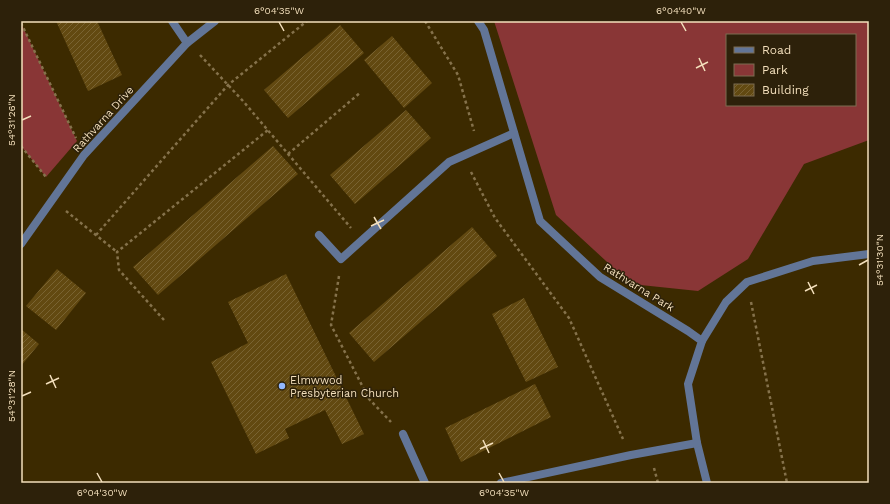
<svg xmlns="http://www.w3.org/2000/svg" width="890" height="504" font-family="'Work Sans',sans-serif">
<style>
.green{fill:#893636;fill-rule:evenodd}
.building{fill:url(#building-hatch)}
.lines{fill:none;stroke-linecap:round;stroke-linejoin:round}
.path{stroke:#85724b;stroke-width:2.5;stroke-dasharray:3 3;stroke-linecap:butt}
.street{stroke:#627597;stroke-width:8}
.ticks{fill:none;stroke:#f3dfbc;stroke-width:1.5}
.poi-dot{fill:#92b7fd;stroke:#2d210a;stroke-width:1.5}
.labels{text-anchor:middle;stroke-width:3;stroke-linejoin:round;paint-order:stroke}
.street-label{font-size:11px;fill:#f3dfbc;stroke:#2d210a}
.poi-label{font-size:11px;fill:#f3dfbc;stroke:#2d210a;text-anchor:start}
.neatline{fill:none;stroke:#f3dfbc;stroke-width:1.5}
.ticks-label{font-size:10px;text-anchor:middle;fill:#f3dfbc}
</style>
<defs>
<pattern id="building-hatch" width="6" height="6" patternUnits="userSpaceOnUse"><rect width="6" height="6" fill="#624911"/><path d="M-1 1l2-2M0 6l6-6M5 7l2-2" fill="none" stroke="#796332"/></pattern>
</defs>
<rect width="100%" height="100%" fill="#3c2a00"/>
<!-- green -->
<g class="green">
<path d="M494 21H869V140L804 164 748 259 698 291 631 284 556 215ZM727 35H855V105H727Z"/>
<path d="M21 23 77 141 46 177 21 146Z"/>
</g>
<!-- building -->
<g class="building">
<path d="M56 21H97L122 75 88 91Z"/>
<path d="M340 25 364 53 288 118 264 90Z"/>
<path d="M392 36 432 83 404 108 364 60Z"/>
<path d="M406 110 431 138 355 204 330 175Z"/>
<path d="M273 146 298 174 158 295 133 267Z"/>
<path d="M472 227 497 256 374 362 349 333Z"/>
<path d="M57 269 86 293 56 330 26 306Z"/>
<path d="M286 274 364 434 342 444 325 410 285 429 289 438 256 454 211 362 248 343 228 302Z"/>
<path d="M524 298 558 367 526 382 492 314Z"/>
<path d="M21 329 39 344 21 366Z"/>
<path d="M535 384 551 417 461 462 445 428Z"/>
</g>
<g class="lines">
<!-- path -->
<g class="path">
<path d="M425 21 458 75 474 131"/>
<path d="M21 23 76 138"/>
<path d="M200 55 243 101 351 228"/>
<path d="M21 146 46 177"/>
<path d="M288 154 361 92"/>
<path d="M471 172 495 218 569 318 623 439"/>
<path d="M66 211 117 252"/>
<path d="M96 235 228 85 307 21"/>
<path d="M339 276 331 325 369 399 391 422"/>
<path d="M751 302 787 483"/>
<path d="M164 320 119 270 117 252 268 130"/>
<path d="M654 468 658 483"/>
</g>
<!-- street -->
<g class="street">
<path d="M172 21 187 43"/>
<path d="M478 21 484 30 540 221 600 277 688 331 702 341 688 384 697 443 707 483"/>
<path d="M319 235 341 259 449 162 514 133"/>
<path d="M21 244 84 155 187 43 215 21"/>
<path d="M702 341 726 302 747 282 813 261 869 254"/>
<path d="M403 434 425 483"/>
<path d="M501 483 631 455 697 443"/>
</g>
</g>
<!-- ticks -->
<path class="ticks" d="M279 22 284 31M681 22 686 31M699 58 705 71M696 68 708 62M22 120 31 116M374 217 381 229M371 226 384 220M859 265 868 260M808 282 814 294M805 291 817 285M50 375 56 388M46 384 59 378M22 396 31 392M483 440 489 453M480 449 493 443M97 473 102 482M499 473 504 482"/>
<!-- markers -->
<circle class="poi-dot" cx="282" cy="386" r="4"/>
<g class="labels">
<!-- street labels -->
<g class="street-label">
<text transform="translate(103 119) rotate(-48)" y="4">Rathvarna Drive</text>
<text transform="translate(639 287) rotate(32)" y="4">Rathvarna Park</text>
</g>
<!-- poi labels -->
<g class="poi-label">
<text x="290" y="384">Elmwwod<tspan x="290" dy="13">Presbyterian Church</tspan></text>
</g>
</g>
<!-- border -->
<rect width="890" height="504" fill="none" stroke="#2d210a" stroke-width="44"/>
<!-- legend -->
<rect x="726" y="34" width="130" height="72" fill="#2d210a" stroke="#7c6d51"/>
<rect x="734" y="47" width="20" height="6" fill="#627597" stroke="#7c6d51"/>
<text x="762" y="54" font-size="12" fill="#f3dfbc">Road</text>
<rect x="734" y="64" width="20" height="12" fill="#893636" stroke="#7c6d51"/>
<text x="762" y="74" font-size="12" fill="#f3dfbc">Park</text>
<rect x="734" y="84" width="20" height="12" fill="url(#building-hatch)" stroke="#7c6d51"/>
<text x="762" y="94" font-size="12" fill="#f3dfbc">Building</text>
<rect x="22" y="22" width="846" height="460" class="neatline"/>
<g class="ticks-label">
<text x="279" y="14">6°04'35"W</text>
<text x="681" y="14">6°04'40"W</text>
<text transform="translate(11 120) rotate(-90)" y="4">54°31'26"N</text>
<text transform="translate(879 260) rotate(-90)" y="4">54°31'30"N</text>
<text transform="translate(11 396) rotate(-90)" y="4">54°31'28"N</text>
<text x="102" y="496">6°04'30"W</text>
<text x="504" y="496">6°04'35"W</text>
</g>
</svg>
